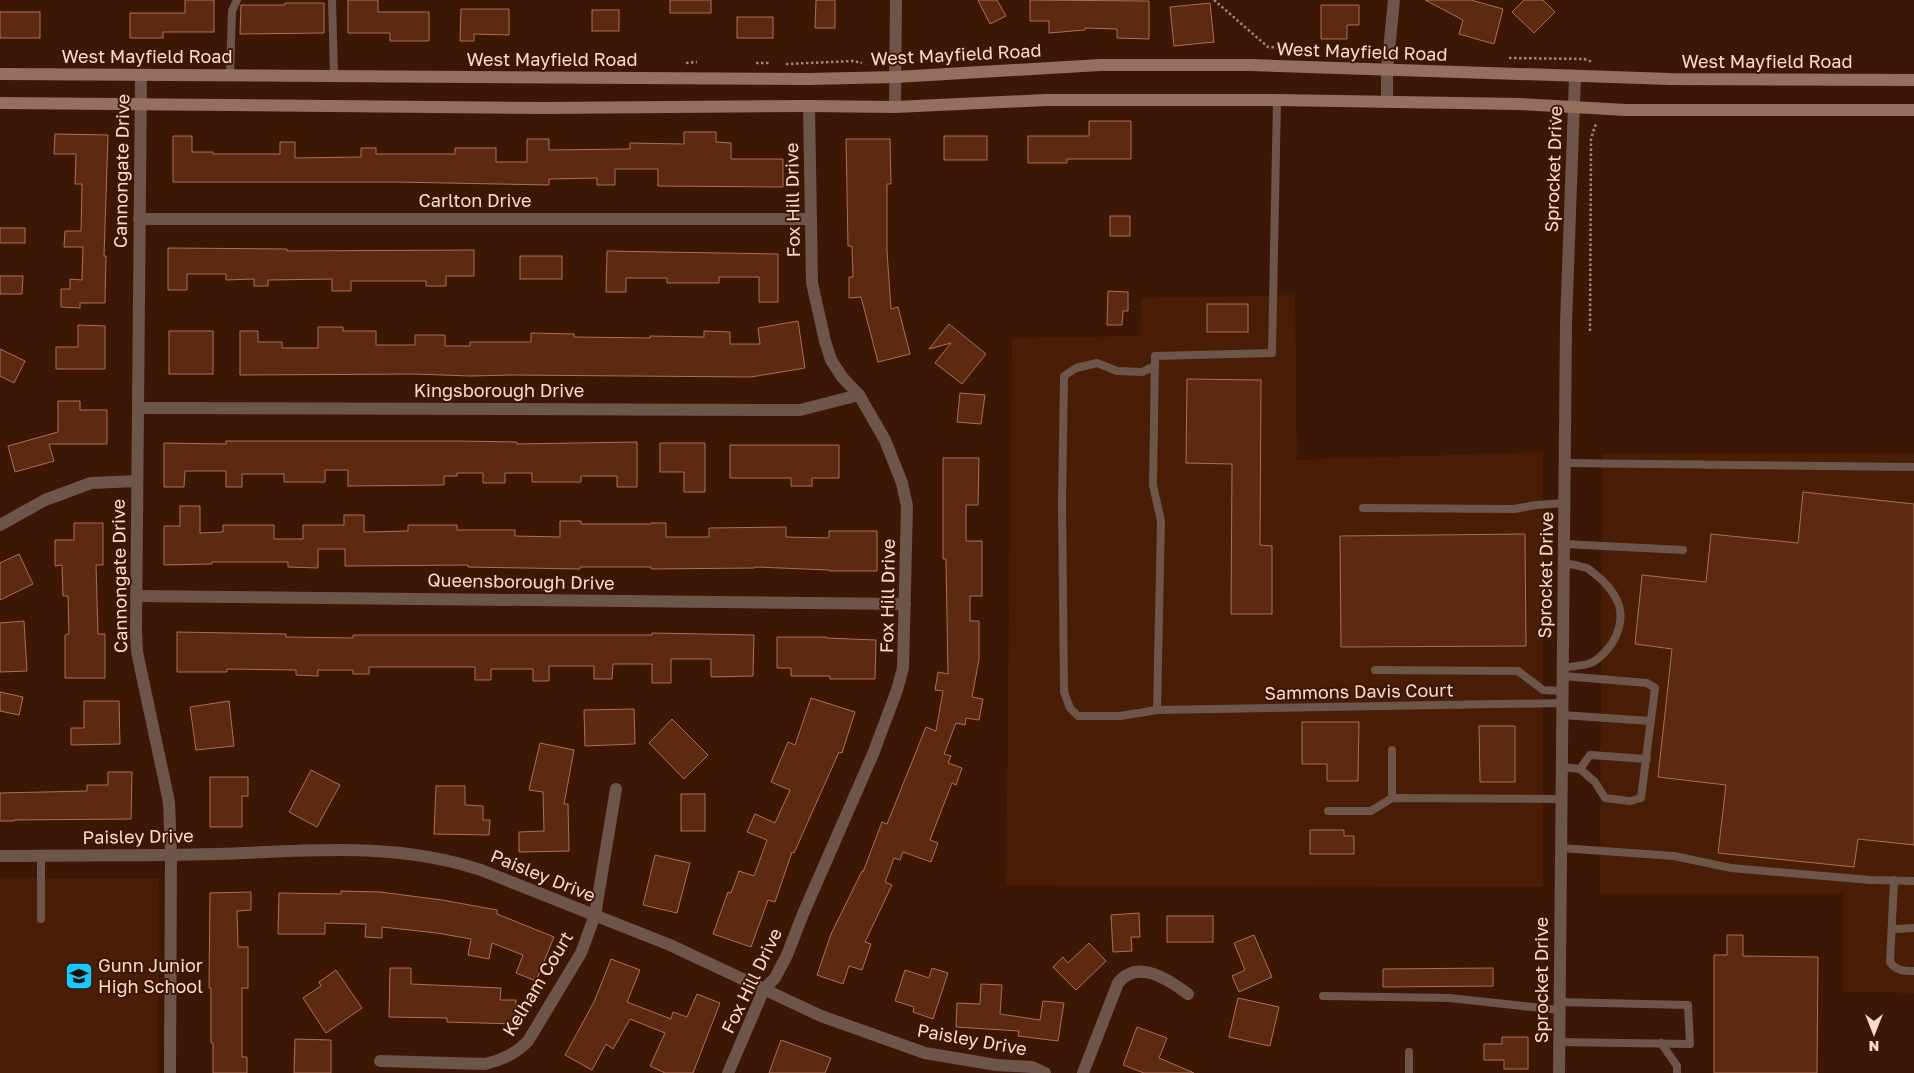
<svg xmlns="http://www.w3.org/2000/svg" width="1914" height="1073" font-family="'Golos Text',sans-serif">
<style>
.built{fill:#491d06}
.building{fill:#5d2a11;stroke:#ab7056}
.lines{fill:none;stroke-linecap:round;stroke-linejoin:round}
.path{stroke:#a68373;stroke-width:2.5;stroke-dasharray:2.5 2.5;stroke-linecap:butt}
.service{stroke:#6d554a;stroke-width:8}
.minor{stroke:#6d554a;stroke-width:12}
.tertiary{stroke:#6d554a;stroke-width:12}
.secondary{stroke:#966f5f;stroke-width:12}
.labels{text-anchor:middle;stroke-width:4;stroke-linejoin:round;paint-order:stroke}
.street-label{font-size:18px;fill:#fcdbcd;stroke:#3d1705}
.poi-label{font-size:18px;fill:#fcdbcd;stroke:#3d1705;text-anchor:start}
</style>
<rect width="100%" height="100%" fill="#3d1705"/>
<!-- built -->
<g class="built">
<path d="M1295 295 1297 460 1543 452V887L1006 885 1012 338 1140 336 1141 298Z"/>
<path d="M1602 454H1914V993L1843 992V894H1600Z"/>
<path d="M0 878 159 879 158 1073H0Z"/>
</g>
<!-- building -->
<g class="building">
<path d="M185 0H214V32H163V38H130V13H185Z"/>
<path d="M348 0H378V12H429V41H390V33H348Z"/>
<rect x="670" y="0" width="41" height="13"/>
<path d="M816 0H835V28H815Z"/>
<path d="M978 0H997L1006 16 990 24Z"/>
<path d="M1030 0 1149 1V39L1117 38V29L1085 28V30L1049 33V21H1030Z"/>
<path d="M1425 0H1471L1503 9 1494 44 1459 34 1463 20Z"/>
<path d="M1524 0H1543L1555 12 1534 33 1512 12Z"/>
<path d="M285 3H324V33L240 34 241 5H285Z"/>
<path d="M1210 3 1214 42 1174 46 1170 7Z"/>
<path d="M1321 5H1359V25H1347V39H1321Z"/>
<path d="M461 9H509V35L474 34V41H460Z"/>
<rect x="592" y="10" width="27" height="21"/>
<rect x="0" y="12" width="40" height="26"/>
<rect x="737" y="17" width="36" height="21"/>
<path d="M1089 121H1131V159H1067V163H1028V136H1089Z"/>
<path d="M684 132H716V142L731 143V159H783V187L658 186V169H615V185H597V178L549 179V185L396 182H173V136H192V152H213V154H280V142H295V158L361 157V148H376V154H455V148H496V162H527V139H549V150L630 149V143L684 144Z"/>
<path d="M55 134 108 135 104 256H106L105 303H80V308L61 307V289H70V279L82 280 83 247H64L65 231H81L82 184H75L76 154H54Z"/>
<rect x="944" y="136" width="43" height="24"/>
<path d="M846 139H890L891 184H887V251L891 309 898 307 910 354 878 362 861 297 849 298V277H853L852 246H848Z"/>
<rect x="1110" y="216" width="20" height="20"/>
<rect x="0" y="228" width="25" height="15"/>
<path d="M168 248 287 249V251L474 250V276H446V286H426V281H351V291H332V279L268 280V286H254V279L226 280V274H187V290H168Z"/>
<path d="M607 251 778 254V302H759V277H719V283H667V278H626V292H606Z"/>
<rect x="520" y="256" width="42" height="23"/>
<path d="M0 276H23L22 294H0Z"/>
<path d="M1108 291 1128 292V311H1123L1122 325H1107Z"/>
<rect x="1207" y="304" width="41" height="28"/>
<path d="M798 321 805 368 751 377 512 375 470 376 415 374 240 375V331H258V342H282V348H318V327H343V331H376V345H415V335H445V346H470V342H531V333L574 334V337L650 338V336L704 337V331L730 332V344H760L758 328Z"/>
<path d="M949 324 986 354 962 384 935 363 951 343 929 349Z"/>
<path d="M78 325 105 326V369H56V347H78Z"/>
<rect x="169" y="331" width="44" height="43"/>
<path d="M0 349 25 361 14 383 0 376Z"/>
<path d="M1187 379 1261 380 1260 545 1272 546V614H1231L1232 464 1186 463Z"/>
<path d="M960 393 985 395 981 424 957 422Z"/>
<path d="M58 401H80V410H107V444H49L54 461 15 472 8 446 58 432Z"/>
<path d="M226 441H457L517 442V444L637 442V487H617V476H581V482H532V473H505V483H483V473H457V476H444V485L348 486V470H325V482H284V474H242V487H226V471H185L184 487H164V443L226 444Z"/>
<path d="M660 443H705V492H684V472H660Z"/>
<path d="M730 445H839V478H812V486H791V478H730Z"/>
<path d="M943 458H979L978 505H966V541H982V596H970V621H979V659L972 697 983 699 979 720 966 718 965 725 956 723 944 754 951 756 948 763 962 768 956 785 952 783 930 840 938 843 931 862 903 852 900 860 894 858 885 882 892 885 865 942 871 944 862 970 849 966 843 984 817 975 831 934 862 871 863 872 882 822 887 824 926 727 936 731 943 691 935 690 938 672 948 674 946 559H943Z"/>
<path d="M1803 492 1914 504V845L1858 839 1854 867 1718 853 1726 785 1658 777 1672 649 1635 644 1642 575 1706 582 1711 534 1798 543Z"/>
<path d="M180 506H200V533L223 532V525H274V539H303V525H344V515H364V532L408 531V525H457V530H515V536L560 537V521H581V524H651V523H666V537H709V528L786 527V537L829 538V531H877V571H829V570L755 567V568L651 569V567H580V569L468 567V565L345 566V549H318V568L288 567V562H212V564L164 565V526H180Z"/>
<path d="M74 523H103V565H96L98 634H105V678H65V635L69 634 68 596H63L62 565 55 566V540H74Z"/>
<path d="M1525 534 1526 646 1341 647 1340 536Z"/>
<path d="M19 554 33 584 0 600V563Z"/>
<path d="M24 621 27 671 0 672V623Z"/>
<path d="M177 632 286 634V637L353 638V635H652V633L754 635 753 676 711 677V659H671V683H652V664H613L612 679H594V666H549V681H533V669H491V680H475V667H369V674H353V670H318V676L296 675V670L227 669V672H177Z"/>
<path d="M777 637H826V638L876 640 875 679H830V676H791V668H777Z"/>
<path d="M0 692 23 697 19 715 0 711Z"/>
<path d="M811 698 855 712 842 753 839 752 794 853 792 852 775 902 768 900 751 947 713 934 728 892 731 893 739 871 754 876 767 840 747 832 755 814 775 823 790 790 771 782 788 742 795 745Z"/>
<path d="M84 701H119L120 744 71 745V728H84Z"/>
<path d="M229 701 234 746 196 750 190 707Z"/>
<path d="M634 709 635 744 585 746 584 710Z"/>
<path d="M672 719 708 755 684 779 649 743Z"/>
<path d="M1302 722H1359L1358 781H1327V764H1302Z"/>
<path d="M1479 726H1515V782H1480Z"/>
<path d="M540 743 574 750 564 804H568L569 851 519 852V832L544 831 543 792 529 790Z"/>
<path d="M311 770 340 785 317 827 289 812Z"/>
<path d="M108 772H132L131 819 14 820V821H0V793L87 791V785H108Z"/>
<path d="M210 777H248V796H242V827H210Z"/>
<path d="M436 786H465V805L483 806V820H490L489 835 434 834Z"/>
<rect x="681" y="794" width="24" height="37"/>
<path d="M1310 830H1344V836H1354V854H1310Z"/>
<path d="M655 855 690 863 677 913 643 905Z"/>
<path d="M341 891 380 892 442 900 497 910V914L554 937 536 981 516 973 523 955 492 943 489 959 468 955 471 939 437 933 382 927V938L365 937 366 924 325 923V934H278L279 893 341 894Z"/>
<path d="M251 892V910L237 911 238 947H248V988H242V1057H247V1073H213V1043H211V988H209L210 893Z"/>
<path d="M1139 913 1140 937H1131L1132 951 1113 952 1111 915Z"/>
<rect x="1167" y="916" width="46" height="26"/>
<path d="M1254 935 1272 977 1239 992 1232 976 1245 970 1234 943Z"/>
<path d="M1727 935H1743V956L1818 957 1817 1073H1714V955H1727Z"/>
<path d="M1089 943 1106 961 1076 990 1053 967 1063 957 1068 963Z"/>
<path d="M611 959 640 970 627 1002 671 1019 673 1012 687 1017 697 994 720 1003 693 1073H665L650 1066 665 1033 630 1019 613 1049 606 1044 592 1070 565 1055 594 1002Z"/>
<path d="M390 968H411V984L501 988 500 1000H516V1024L447 1022V1018L389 1017Z"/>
<path d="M932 968 948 973 933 1019 913 1012 914 1007 895 1001 905 970 929 978Z"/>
<path d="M1493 968V986L1383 987V969Z"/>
<path d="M336 970 362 1008 326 1033 303 998 321 986 319 982Z"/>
<path d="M981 984 1002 985 1000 1014 1040 1020 1043 1001 1064 1003 1058 1041 1018 1036 1019 1031 956 1027 957 1003 980 1004Z"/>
<path d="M1238 998 1279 1007 1270 1046 1229 1037Z"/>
<path d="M1137 1027 1167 1038 1159 1058 1194 1073H1144L1123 1065Z"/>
<path d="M1502 1037H1528V1069H1504V1060H1484V1044H1502Z"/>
<path d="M295 1039 331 1040V1073H294Z"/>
<path d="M781 1040 831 1058 825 1073H769Z"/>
</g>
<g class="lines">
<!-- path -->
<g class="path">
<path d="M1214 0 1268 47 1287 48 1290 52"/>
<path d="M1509 58 1584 59 1593 62"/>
<path d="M920 60 994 56"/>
<path d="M686 63 697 62"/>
<path d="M756 63H770"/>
<path d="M786 64 853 61 862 63"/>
<path d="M1550 120 1556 126"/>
<path d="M1590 331 1591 139 1595 126 1598 123"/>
</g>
<!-- service -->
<g class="service">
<path d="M332 0 334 76"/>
<path d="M230 75 232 11 237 0"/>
<path d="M1155 366 1142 372 1117 371 1097 363 1076 368 1064 376 1062 503 1064 692 1070 708 1078 716H1120L1157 710 1562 703"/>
<path d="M1565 463 1914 467"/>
<path d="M1363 508 1514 509 1536 505 1565 503"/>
<path d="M1564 544 1683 550"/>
<path d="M1563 668C1572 666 1585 666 1593 662 1603 656 1612 645 1616 636 1626 613 1619 597 1602 580 1597 576 1592 571 1587 568 1580 566 1571 564 1564 563"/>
<path d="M1375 670 1518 671 1543 690 1563 691"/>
<path d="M1157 710 1161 521 1153 485 1155 356 1272 353 1277 100"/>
<path d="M1562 715 1651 721"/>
<path d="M1392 750V798"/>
<path d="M1562 767 1580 769 1595 782 1605 798 1630 801 1641 798 1655 688 1647 683 1563 676"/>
<path d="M1580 769 1590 755 1647 759"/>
<path d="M1328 811H1371L1392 798 1561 799"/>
<path d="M1561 848 1674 856 1731 868 1870 880 1914 881"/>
<path d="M1894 880 1890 962C1896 971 1903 971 1914 971"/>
<path d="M41 919V856"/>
<path d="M1892 929 1914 928"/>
<path d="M1323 996 1450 998 1559 1010"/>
<path d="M1559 1002 1688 1005 1690 1044 1559 1042"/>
<path d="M1661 1043 1677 1066V1073"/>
<path d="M1409 1073V1052"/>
</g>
<!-- minor -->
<g class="minor">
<path d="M141 75 136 632 137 652 169 802 171 855 170 1073"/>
<path d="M1387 102V70L1394 0"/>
<path d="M139 219H811"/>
<path d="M138 408 800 410 859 395"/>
<path d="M0 525 45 500 91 483 137 481"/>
<path d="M136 596 905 604"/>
<path d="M0 856C72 855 145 856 217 854 307 851 394 841 481 870L670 945 821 1016 925 1053 996 1065 1032 1067 1045 1073"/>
<path d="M380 1061 485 1064C502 1060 516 1054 528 1041L581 953 595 915 616 789"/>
<path d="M728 1073 764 989 775 978 787 955 803 914 873 754 897 690 903 668 907 506 902 483 885 440 859 395 842 377 831 360 825 341 812 283 809 106"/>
<path d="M1083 1073 1118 983C1138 958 1169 980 1188 994"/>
<path d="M1559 1073 1566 323 1575 77"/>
</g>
<!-- tertiary -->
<path class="tertiary" d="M895 107 896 0"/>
<!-- secondary -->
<g class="secondary">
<path d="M0 74 808 79 896 77 1100 65H1251L1671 79 1914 80"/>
<path d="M0 103 545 108 809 106 895 107 1046 100H1277L1519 104 1626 110H1914"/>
</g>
</g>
<!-- icons -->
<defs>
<g id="school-square" transform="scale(1.4375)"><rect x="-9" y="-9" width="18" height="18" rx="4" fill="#17cafb" stroke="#3d1705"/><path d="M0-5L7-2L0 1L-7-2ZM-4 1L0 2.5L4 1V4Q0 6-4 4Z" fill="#111"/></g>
</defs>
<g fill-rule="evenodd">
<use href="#school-square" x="79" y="976"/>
</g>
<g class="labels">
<!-- street labels -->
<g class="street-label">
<text transform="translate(1362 52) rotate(2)" y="6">West Mayfield Road</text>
<text transform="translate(956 55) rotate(-3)" y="6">West Mayfield Road</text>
<text x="147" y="63">West Mayfield Road</text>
<text x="552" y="66">West Mayfield Road</text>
<text x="1767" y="68">West Mayfield Road</text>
<text transform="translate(1554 169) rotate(-88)" y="6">Sprocket Drive</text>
<text transform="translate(122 171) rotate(-89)" y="6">Cannongate Drive</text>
<text transform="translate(793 200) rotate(-91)" y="6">Fox Hill Drive</text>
<text x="475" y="207">Carlton Drive</text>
<text x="499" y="397">Kingsborough Drive</text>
<text transform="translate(1546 575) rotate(-89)" y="6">Sprocket Drive</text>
<text transform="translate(120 576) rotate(-91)" y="6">Cannongate Drive</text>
<text transform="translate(521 582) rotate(1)" y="6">Queensborough Drive</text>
<text transform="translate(888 596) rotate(-89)" y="6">Fox Hill Drive</text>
<text transform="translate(1359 692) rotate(-1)" y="6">Sammons Davis Court</text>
<text transform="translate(138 837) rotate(-1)" y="6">Paisley Drive</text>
<text transform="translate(543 876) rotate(22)" y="6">Paisley Drive</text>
<text transform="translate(1542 980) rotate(-90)" y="6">Sprocket Drive</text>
<text transform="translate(752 981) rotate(-64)" y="6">Fox Hill Drive</text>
<text transform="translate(538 984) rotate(-59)" y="6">Kelham Court</text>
<text transform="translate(972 1040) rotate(10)" y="6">Paisley Drive</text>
</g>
<!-- poi labels -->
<g class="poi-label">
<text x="98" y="972">Gunn Junior<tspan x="98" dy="21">High School</tspan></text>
</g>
</g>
<!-- north arrow -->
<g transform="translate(1874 1033) rotate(180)" stroke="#3d1705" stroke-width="4" paint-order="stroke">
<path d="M0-4L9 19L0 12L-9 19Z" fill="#fcdbcd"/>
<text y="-8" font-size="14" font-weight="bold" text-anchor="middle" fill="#fcdbcd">N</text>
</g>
</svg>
